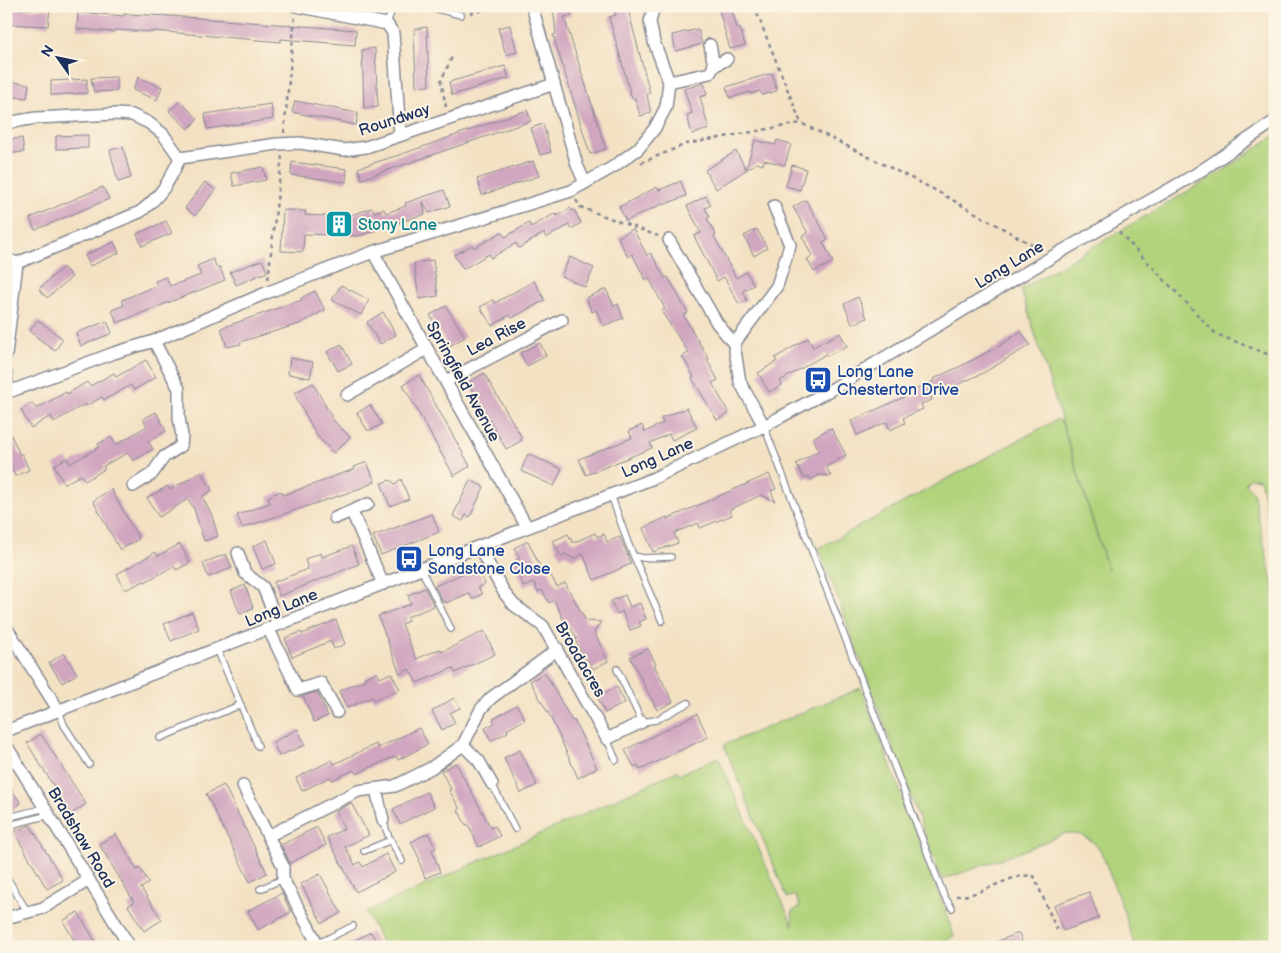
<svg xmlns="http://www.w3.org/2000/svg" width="1281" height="953" font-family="'Balsamiq Sans',sans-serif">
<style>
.green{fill:#b1d37b;stroke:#66816c}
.building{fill:#d0a5bf}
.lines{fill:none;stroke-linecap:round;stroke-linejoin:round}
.lane-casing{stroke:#878890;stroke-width:8}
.street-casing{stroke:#878890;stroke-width:14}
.path{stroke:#878890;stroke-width:2.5;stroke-dasharray:4 4;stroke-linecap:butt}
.lane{stroke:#fff;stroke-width:5.5}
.street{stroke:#fff;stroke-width:11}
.labels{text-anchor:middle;stroke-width:4;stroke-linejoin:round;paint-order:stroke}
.street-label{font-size:16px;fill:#1b2f5e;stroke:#fcf5e5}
.culture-label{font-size:16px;fill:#0d838f;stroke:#fcf5e5;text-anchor:start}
.transit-label{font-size:16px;fill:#164399;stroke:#fcf5e5;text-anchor:start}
</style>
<rect width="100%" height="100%" fill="#fcf5e5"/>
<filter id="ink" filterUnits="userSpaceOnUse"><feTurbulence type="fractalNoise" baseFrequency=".02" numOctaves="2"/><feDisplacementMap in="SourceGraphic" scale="10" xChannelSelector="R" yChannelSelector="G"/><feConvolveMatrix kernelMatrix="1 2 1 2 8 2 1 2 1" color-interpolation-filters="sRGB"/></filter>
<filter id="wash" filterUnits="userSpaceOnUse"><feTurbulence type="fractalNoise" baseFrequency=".0096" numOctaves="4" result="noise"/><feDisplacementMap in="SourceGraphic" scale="20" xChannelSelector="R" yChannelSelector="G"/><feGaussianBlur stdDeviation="1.12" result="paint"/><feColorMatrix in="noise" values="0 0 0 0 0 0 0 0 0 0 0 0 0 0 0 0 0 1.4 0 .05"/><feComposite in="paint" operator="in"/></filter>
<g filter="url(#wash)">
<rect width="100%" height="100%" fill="#f3e1c3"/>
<!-- green -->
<g class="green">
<path d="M1275 135V547L1260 479 1250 478 1245 483 1253 492 1275 596V947H1135L1125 915 1101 851 1092 841 1081 835 1066 833 1020 852 942 880 819 548 1058 419 1062 423 1108 570 1021 289 1224 170Z"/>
<path d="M861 688 935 882 954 936 945 941V947H384L366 912 573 819 677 771 680 774 718 757 793 926 792 911 800 907 795 895 787 898 724 745Z"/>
</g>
<g id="blocks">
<!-- building -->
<g class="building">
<path d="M553 6H570L571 16 564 17 606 149 590 154 553 35 556 34Z"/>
<path d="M614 6H627L650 93 647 95 651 113 640 116 635 98 632 99 609 17 616 15Z"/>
<path d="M731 7 737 28H740L745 45 730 49 719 10Z"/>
<path d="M6 9H50L48 26 6 24Z"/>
<path d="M78 12 124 16V14L170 16 356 30 355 45 281 39V42L154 31V32L114 30V32L77 29Z"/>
<path d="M510 25 517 52 506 55 498 28Z"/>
<path d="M427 27 429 86 416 87 414 29Z"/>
<path d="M698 29 702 44 676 51 672 35Z"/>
<path d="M375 48 378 107 364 108 362 50Z"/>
<path d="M505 66 509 78 452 95 449 82Z"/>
<path d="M772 73 777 91 762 95 760 91 751 94 750 92 730 98 726 87Z"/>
<path d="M116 77 117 91 94 92 91 78Z"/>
<path d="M138 77 162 87 157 100 133 90Z"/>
<path d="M87 79V93L51 95V81Z"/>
<path d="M6 81 29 84 27 98 6 96Z"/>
<path d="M704 83 707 95 700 97 709 129 692 134 687 115 692 113 684 89Z"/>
<path d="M180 101 198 119 188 129 169 111Z"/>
<path d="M295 101 358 113 356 125 292 112Z"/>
<path d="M271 104 273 119 207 129 205 114Z"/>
<path d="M527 110 531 121 362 179 358 168 405 153Z"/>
<path d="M543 124 551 152 540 155 531 128Z"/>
<path d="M88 135V148L56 149V136Z"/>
<path d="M22 138 24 152 6 154V140Z"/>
<path d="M755 140 775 145 777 140 791 144 785 165 764 160 763 165 757 163 716 189 705 170 736 151 746 169Z"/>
<path d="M123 147 131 178 118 182 110 150Z"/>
<path d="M533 161 539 176 482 195 477 179Z"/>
<path d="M292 162 347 169 346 182 291 175Z"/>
<path d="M792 165 806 169 800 190 786 186Z"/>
<path d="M263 167 266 180 234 186 231 173Z"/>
<path d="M681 181 686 196 663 205 662 204 626 221 619 207 657 187 659 190Z"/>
<path d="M205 182 215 190 195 216 185 208Z"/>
<path d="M103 187 109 199 35 230 30 218Z"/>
<path d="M444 190 450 206 429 213 423 202 425 214 359 236 304 234 303 252 281 251 283 210 306 211 305 215 345 217 372 208 374 212 384 209 386 213 406 206 405 203Z"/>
<path d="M706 196 711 205 705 208 710 217 707 218 716 235 714 236 736 278 746 272 754 285 743 291 747 300 739 304 724 277 717 281 694 236 701 233 687 206Z"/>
<path d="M806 200 828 239 823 242 833 262 814 272 807 259 812 256 802 236 808 233 793 207Z"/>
<path d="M570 208 572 211 574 210 581 223 571 229 569 225 546 238 544 233 519 248 516 243 491 258 489 254 463 269 454 255 472 245 474 248 502 232 505 237 529 223 531 227 556 213 557 216Z"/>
<path d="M166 221 172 233 142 246 137 234Z"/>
<path d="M633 229 647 255 651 253 665 278 668 277 688 313 683 315 709 359 707 360 718 380 712 383 729 413 717 420 692 378 694 377 682 356 689 353 661 311 665 309 649 278 646 280 632 254 628 257 618 237Z"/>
<path d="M757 229 767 248 754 256 744 236Z"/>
<path d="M114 242 119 253 90 266 85 255Z"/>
<path d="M570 257 594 268 585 287 561 276Z"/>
<path d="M213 259 217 268 220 267 225 280 117 323 112 310 124 305 122 300 157 285 155 281 166 277 170 286 201 275 197 266Z"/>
<path d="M262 260 267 272 236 285 230 272Z"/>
<path d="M433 260 438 296 419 299 414 263Z"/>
<path d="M63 267 72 277 47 298 39 289Z"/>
<path d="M534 281 545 300 512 318 510 315 492 326 480 307 493 300 495 303Z"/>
<path d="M341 285 369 300 361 315 332 300Z"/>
<path d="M606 289 614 306 618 304 623 318 603 326 596 310 592 312 586 298Z"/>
<path d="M315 291 325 310 299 324 240 342 241 344 227 347 221 328 302 300 301 298Z"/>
<path d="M858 297 867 318 852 324 844 304Z"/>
<path d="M446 306 465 337 448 347 430 315Z"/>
<path d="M383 312 396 335 380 344 367 322Z"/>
<path d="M38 320 63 339 55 351 29 331Z"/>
<path d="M107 321 112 333 81 346 76 333Z"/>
<path d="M1021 331 1030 345 983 373 931 397 932 400 921 404 923 409 903 418 905 423 890 430 887 422 857 435 851 421 904 397 903 395 934 381 933 379 959 367 1001 345Z"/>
<path d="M840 333 847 346 827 356 826 354 780 381 782 385 769 392 758 373 777 361 775 358 808 338 813 347Z"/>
<path d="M540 343 546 356 527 366 520 353Z"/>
<path d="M341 344 352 364 338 371 327 352Z"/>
<path d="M290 358 313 362 310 378 288 374Z"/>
<path d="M146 360 156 377 134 390 131 385 104 400 102 397 86 406 85 404 54 422 51 416 31 428 21 410 32 403 36 409 66 392 67 394 87 382 90 386 114 373 116 377Z"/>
<path d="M484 373 521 436V441L506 449 468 383Z"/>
<path d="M419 375 470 466 454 476 403 385Z"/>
<path d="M313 383 334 421 350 437 334 453 317 436 294 393Z"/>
<path d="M370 405 382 424 371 430H367L357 413Z"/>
<path d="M687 408 697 428 672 440 669 434 650 443 652 448 586 475 579 459 632 438 629 431 642 425 645 432 663 423 661 418Z"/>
<path d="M156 412 166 431 148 441 153 449 133 461 128 453 103 466 105 469 85 481 81 475 64 484 54 465 67 458 70 464 99 447 98 444 111 437 116 445 147 426 143 419Z"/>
<path d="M6 424 20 455 22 454 29 470 15 476 6 456Z"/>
<path d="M831 428 846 455 826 467 831 476 819 475 811 480 809 476 805 479 796 464 819 450 813 438Z"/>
<path d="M528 454 562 469 554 486 521 471Z"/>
<path d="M367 462 375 482 356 490 242 528 237 515 270 503 268 497 281 491 283 495 326 480V479L355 469 354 467Z"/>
<path d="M201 472 212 490 202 497 211 513 218 536 204 541 194 509 188 499 159 517 147 498 168 486 170 490Z"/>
<path d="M769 474 776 489 771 491 775 501 761 495 729 510 732 515 700 528 698 523 674 533 678 543 653 552 643 528 667 517V519Z"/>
<path d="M401 479 409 499 390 506 381 483 390 480 395 484Z"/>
<path d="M470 480 484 487 470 517 466 515 463 521 453 516Z"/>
<path d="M111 489 139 539 120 550 93 501Z"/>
<path d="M432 514 439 532 381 555 373 536Z"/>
<path d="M595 533 597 537 604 534 607 542 620 537 631 564 594 580 583 554 574 559 565 554 561 557 553 541 568 534 573 543Z"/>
<path d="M267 540 276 564 262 569 253 546Z"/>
<path d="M528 541 542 571 547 568 557 587 565 583 586 621 601 622 594 632 608 661 593 669 588 659 585 660 575 640 577 639 566 620 564 621 554 600 549 603 542 590 538 592 534 582 524 587 513 562 520 558 514 548Z"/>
<path d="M180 544 190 563 176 570 174 566 145 582 144 581 125 590 117 574 156 552 158 556Z"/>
<path d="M352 546 359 564 279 596 274 582 308 569 305 559 321 553 322 557Z"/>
<path d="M226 554 232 568 208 577 203 563Z"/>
<path d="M477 567 485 584 478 587 482 594 472 599 469 593 446 603 445 601 443 602 435 586Z"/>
<path d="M245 585 253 608 240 614 231 591Z"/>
<path d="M425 588 434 606 407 617 408 621 402 624 416 659 440 649 442 652 484 631 495 654 455 673 453 668 417 683 409 669 400 674 378 616 411 604 408 595Z"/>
<path d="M625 595 630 607 640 603 646 619 639 622 641 626 630 630 622 611 617 614 611 601Z"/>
<path d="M192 612 199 629 171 641 164 624Z"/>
<path d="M336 620 345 644 334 649 331 641 292 657 285 638 301 632 302 634Z"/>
<path d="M648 649 656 664 654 665 673 702 657 710 630 657Z"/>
<path d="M64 653 77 674 62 683 49 663Z"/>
<path d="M377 672 380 678 391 673 400 689 374 700 372 697 347 708 339 691 365 680 364 678Z"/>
<path d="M545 673 572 721 574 720 597 768 578 778 552 720 530 681Z"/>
<path d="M617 687 625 703 605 713 597 696Z"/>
<path d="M317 692 328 716 314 722 303 696Z"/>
<path d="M454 698 460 708 450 713 455 723 442 730 432 711Z"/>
<path d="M517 705 525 719 507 730 508 732 491 741 485 728 495 723 493 719Z"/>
<path d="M697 714 708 737 640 770 638 765 634 767 625 750Z"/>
<path d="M419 728 428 744 398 760 396 756 356 774 354 770 332 780 330 777 302 791 296 778 332 760 334 764 376 744 378 748Z"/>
<path d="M298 729 305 745 279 756 273 742Z"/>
<path d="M41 734 86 804 71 814 27 743Z"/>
<path d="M520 750 537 785 521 793 504 758Z"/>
<path d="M456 763 491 828 495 826 500 836 479 847 468 824 466 825 458 810 460 809 449 790 451 789 441 771Z"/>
<path d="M6 782 21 803 10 812 6 806Z"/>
<path d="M224 785 267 873 250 882 206 794Z"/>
<path d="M427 792 434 807 400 824 393 809Z"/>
<path d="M351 803 369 835 345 847 355 865 360 862 363 867 386 854 395 872 356 892 327 837 344 829 336 811Z"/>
<path d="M30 825 63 880 47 889 14 832Z"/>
<path d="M317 827 326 845 290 863 281 845Z"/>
<path d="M428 833 436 848 432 850 440 872 425 878 419 861 420 860 411 842Z"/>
<path d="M116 834 137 870 140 868 149 883 141 888 162 920 144 931 128 906 134 902 99 844Z"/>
<path d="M320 874 341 913 322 923 301 884Z"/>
<path d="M1089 892 1099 918 1063 931 1054 905Z"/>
<path d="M282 893 291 912 258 930 248 911Z"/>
<path d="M78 912 83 921 99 947H78L63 921Z"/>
<path d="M371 932 379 947H342Z"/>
<path d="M1019 933 1024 947H986V946Z"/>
</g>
</g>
</g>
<g filter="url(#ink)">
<use href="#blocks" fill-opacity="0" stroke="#878890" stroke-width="1"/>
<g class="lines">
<!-- lane casing -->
<g class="lane-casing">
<g id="lane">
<path d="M425 6 461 15"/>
<path d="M387 24 393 6"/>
<path d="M764 426 944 896 952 908"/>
<path d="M611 495 628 543 662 621"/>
<path d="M634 556 643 558 671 557"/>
<path d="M421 569 451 629"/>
<path d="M217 649 258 746"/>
<path d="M617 669 642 722 656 720 688 703"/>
<path d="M59 711 64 725 89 764"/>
<path d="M160 738 240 705"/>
<path d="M607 739 616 760"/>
<path d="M492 784 515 829"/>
<path d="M6 818 45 808"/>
<path d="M383 820 388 835 402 861"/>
<path d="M6 826 49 815"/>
<path d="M364 851 391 840"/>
<path d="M6 876 28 913"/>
<path d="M260 889 283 879"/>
<path d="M317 944 353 926"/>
</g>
</g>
<!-- street casing -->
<g class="street-casing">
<g id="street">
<path d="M296 6 387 24 393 33 400 134"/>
<path d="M532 6 554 84"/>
<path d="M714 66 727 59"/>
<path d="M669 82 710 73 714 66 710 45"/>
<path d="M6 123 36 118 116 114 132 115 149 123 163 134 180 158 277 144 300 143 344 150 366 147 554 84 577 165 585 183"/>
<path d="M669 240 717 323 734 344"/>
<path d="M373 252 527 527"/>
<path d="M6 259 17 263 140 212C163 194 168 183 180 158"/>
<path d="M6 355 17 263"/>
<path d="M6 373 8 392"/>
<path d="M446 381 562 320"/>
<path d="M6 393 114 353 154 341 266 293 373 252 571 191 613 167 638 149 655 128 666 107 669 82 654 42 650 22 654 6"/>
<path d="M347 395 427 349"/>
<path d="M764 426 740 382 734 344 777 286 790 245 774 206"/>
<path d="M133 486 152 474 164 457 181 446 182 436 179 418V389L154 341"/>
<path d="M352 512 383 584"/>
<path d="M335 518 368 504"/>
<path d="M479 547 505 594 514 605 543 626 607 739 642 722"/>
<path d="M238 553 245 573 263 587 278 624"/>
<path d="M6 627 59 711"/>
<path d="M269 630 298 690 321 683 337 712"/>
<path d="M6 731 654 478 764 426 834 388 1050 258 1196 174 1275 121"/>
<path d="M6 745 130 947"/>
<path d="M463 745 479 761 492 784"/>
<path d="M243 786 283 866V879L317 943"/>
<path d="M376 789 383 820"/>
<path d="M268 836 358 791 395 786 431 768 463 745 481 709 491 698 558 649"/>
<path d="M6 918 43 908 89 880"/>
</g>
</g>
<!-- path -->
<g class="path">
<path d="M754 6 801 123"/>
<path d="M470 13 509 6"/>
<path d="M446 107 441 81 453 55"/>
<path d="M284 133 295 16"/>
<path d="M641 163 686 144 801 123 933 189 1041 250"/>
<path d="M576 200 580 207 658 236"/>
<path d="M1119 232 1216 334 1275 357"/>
<path d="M268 279 282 156"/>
<path d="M956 896C983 897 1009 872 1034 876L1058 933"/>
</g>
<!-- lane -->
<use href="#lane" class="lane"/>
<!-- street -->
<use href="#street" class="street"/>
</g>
</g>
<!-- icons -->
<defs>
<g id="building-square" transform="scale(1.4375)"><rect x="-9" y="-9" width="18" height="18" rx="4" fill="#0f9aa8" stroke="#fcf5e5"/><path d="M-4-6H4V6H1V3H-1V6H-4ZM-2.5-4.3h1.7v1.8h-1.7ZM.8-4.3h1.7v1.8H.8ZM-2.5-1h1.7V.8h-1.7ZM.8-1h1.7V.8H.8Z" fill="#fff"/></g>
<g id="bus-square" transform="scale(1.4375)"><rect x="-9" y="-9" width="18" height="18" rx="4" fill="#1a4fb4" stroke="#fcf5e5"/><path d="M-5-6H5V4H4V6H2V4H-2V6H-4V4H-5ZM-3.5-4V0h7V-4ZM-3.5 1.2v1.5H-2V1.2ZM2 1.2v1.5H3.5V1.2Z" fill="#fff"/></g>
</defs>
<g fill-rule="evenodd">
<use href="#building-square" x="339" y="224"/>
<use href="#bus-square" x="818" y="380"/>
<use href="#bus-square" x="409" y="559"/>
</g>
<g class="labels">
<!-- street labels -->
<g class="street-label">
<text transform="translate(394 119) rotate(-18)" y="6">Roundway</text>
<text transform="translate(1009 264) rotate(-31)" y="6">Long Lane</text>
<text transform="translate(496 336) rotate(-28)" y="6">Lea Rise</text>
<text transform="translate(464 381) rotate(61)" y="6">Springfield Avenue</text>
<text transform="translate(657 457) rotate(-24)" y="6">Long Lane</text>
<text transform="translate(281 607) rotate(-22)" y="6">Long Lane</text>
<text transform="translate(581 659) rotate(60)" y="6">Broadacres</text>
<text transform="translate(82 837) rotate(59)" y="6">Bradshaw Road</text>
</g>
<!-- culture labels -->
<g class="culture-label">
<text x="358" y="230">Stony Lane</text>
</g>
<!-- transit labels -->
<g class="transit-label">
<text x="837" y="377">Long Lane<tspan x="837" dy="18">Chesterton Drive</tspan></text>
<text x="428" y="556">Long Lane<tspan x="428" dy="18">Sandstone Close</tspan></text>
</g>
</g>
<!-- margin -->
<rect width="1281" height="953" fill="none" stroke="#fcf5e5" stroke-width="25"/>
<!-- north arrow -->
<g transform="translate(58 58) rotate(303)" stroke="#fcf5e5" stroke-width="4" paint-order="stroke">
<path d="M0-4L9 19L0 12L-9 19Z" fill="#1b2f5e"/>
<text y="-8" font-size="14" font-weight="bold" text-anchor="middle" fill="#1b2f5e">N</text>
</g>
</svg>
